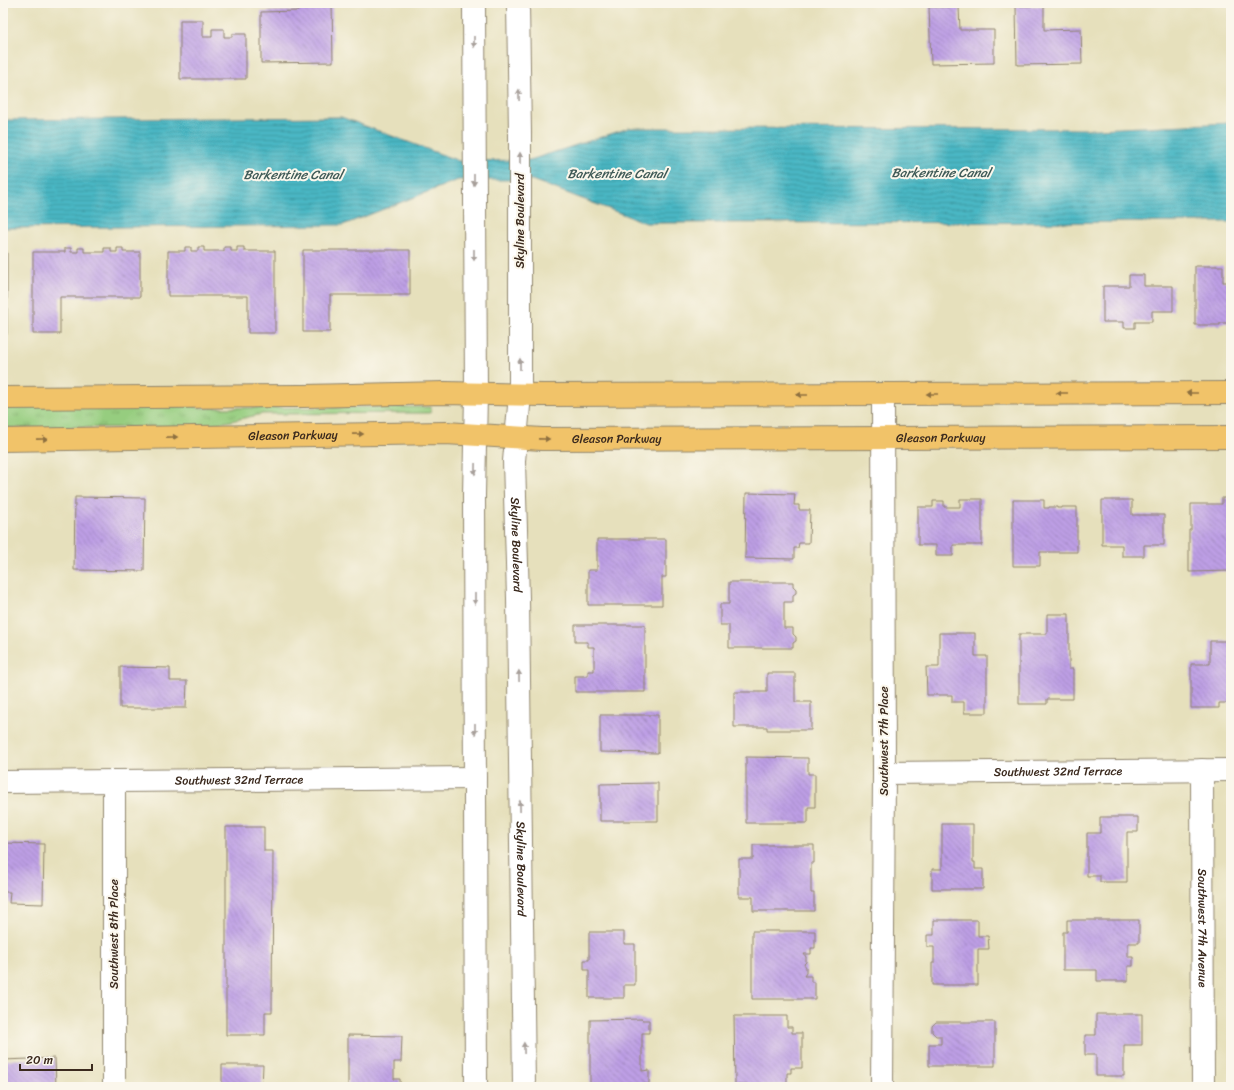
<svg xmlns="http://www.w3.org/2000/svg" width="1234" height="1090" font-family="Sriracha,sans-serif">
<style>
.grass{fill:url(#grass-tufts);stroke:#687c4e}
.water{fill:url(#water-rules);stroke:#427071}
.building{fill:url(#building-back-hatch)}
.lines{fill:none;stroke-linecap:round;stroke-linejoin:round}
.minor-casing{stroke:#90856d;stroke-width:24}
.major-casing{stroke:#90856d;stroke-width:24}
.minor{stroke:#fff;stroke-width:22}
.major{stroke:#f1c369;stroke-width:22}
.oneway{fill:#a79f9a}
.oneway2{fill:#8d6f40}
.labels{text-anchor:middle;stroke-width:4;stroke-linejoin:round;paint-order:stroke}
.street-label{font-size:12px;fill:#3b2a1e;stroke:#fbf7ec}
.water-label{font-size:13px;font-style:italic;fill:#405b58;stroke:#fbf7ec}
</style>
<defs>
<pattern id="grass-tufts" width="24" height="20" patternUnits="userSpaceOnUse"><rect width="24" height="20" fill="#96cd7f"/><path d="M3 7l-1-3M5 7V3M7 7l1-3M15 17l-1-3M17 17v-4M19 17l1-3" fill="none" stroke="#82b06d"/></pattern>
<pattern id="water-rules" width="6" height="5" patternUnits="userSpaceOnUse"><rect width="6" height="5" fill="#49b7c4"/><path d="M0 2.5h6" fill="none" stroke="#3e959f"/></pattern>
<pattern id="building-back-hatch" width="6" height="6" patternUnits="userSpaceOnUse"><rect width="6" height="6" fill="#bd9fe5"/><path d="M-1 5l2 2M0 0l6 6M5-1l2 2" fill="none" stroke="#9b82b9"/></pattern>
</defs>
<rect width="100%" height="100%" fill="#fbf7ec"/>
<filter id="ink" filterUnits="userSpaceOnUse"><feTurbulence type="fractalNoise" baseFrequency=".025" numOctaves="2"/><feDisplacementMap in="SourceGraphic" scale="8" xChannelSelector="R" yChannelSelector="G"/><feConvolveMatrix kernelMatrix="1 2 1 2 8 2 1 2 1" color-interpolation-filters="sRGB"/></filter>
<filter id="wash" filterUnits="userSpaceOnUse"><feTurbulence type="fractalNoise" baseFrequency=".012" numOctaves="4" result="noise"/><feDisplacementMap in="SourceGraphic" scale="16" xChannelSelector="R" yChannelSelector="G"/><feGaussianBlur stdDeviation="0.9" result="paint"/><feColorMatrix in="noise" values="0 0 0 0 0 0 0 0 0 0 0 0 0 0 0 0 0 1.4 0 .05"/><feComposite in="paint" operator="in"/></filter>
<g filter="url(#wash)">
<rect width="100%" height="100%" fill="#e6e0bc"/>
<!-- grass -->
<path class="grass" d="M196 405 197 408 431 407V412L429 413 262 414 208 426 197 427 3 428V406Z"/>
<!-- water -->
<path class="water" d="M341 117 459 161 530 160 629 128 1098 129 1231 123V222L646 223 532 180H458L343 225 3 228V120Z"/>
<g id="blocks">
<!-- building -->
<g class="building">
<path d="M298 3H332L333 62 261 63V12L298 11Z"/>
<path d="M1016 6H1044V30L1081 29 1082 64 1017 65Z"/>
<path d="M929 7H959L960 30H994V63L931 64Z"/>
<path d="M180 20H203V37H212V29H224V37H232V34H246V79H180Z"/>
<path d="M185 247H191V251H198V247H204V251H224V247H231V251H237V247H244V251H275V333H248V296H168V251H185Z"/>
<path d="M65 248H71V252H78V248H84V252H104V248H111V252H117V248H123V252H140V297H60V334H33V252H65Z"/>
<path d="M303 250H410V295H330V332H303Z"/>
<rect x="3" y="252" width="4" height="82"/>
<path d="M1195 266H1223V282H1231V314H1228V323H1220V325H1195Z"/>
<path d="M1129 275H1144V286H1173V311H1152V322H1135V328H1124V322H1103V286H1129Z"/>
<path d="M746 493 795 494 794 505H799V510H810L809 543H799L798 548H794V559L745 558Z"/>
<path d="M75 497 145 498 144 571 74 570Z"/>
<path d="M1222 498H1231V571L1189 572V530H1191V504H1222Z"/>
<path d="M960 499H982V545H953V556H936V545H918V507H933V501H944V507H960Z"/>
<path d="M1013 500H1044V508H1049V507H1057V508H1062V507H1077V552H1040V566H1013Z"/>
<path d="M1102 500H1132V515H1164V545H1144V556H1122V545H1102Z"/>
<path d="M597 539H666V577H662V605H588V570H597Z"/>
<path d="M729 582H793V586L796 589V593L793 595V602H784V628H793V634L796 637V641L793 643V648H729V625H720V604H729Z"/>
<path d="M1047 614H1069V669H1073V699H1047V704H1019V634H1047Z"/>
<path d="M575 625H645V692H575V676H588V671H594V647H588V642H575Z"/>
<path d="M939 633H975V656H987V713H964V702H952V695H927L926 667H939Z"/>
<path d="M1210 641H1231V703H1219V708H1191V664H1210Z"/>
<path d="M120 667 170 668V681H187L186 708H120Z"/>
<path d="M767 673H795V702H811V730H767V727H734V692H767Z"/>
<path d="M600 715H658V753L600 752Z"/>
<path d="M746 757 808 758V774H815V807H808V823H746Z"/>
<path d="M658 783V821H600V784Z"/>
<path d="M1100 817H1138V832H1127V882H1100V876H1087V833H1100Z"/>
<path d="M942 824H973V862H975V869H983V889H932V869H942Z"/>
<path d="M226 827H264V851H273L272 1012H265V1035H226Z"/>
<path d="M3 843 44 844 43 904 9 903 10 892H3Z"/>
<path d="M753 845H814V863H811V893H814V911H753V897H739V859H753Z"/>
<path d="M934 920H978V936H988L989 949H978V985H932V963H934V947H927V935H934Z"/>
<path d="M1067 920H1139V943H1128V957H1133V966H1128V981H1097V970H1063V932H1067Z"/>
<path d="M752 931H815V948H811V954H804L806 957V962L804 964 806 967V973L804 976H811V982H815V999H752Z"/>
<path d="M589 932H624V944H635V985H624V998H589V970H584V960H589Z"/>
<path d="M1096 1014H1142V1045H1124V1076H1096V1055H1085V1035H1096Z"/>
<path d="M734 1016H787V1027H792V1033H802V1068H791V1073H787V1085H735Z"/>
<path d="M642 1019V1020H649V1033H642V1071L649 1070V1084L590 1085V1020Z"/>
<path d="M936 1022H995V1066H929V1044H941V1036H936L932 1032V1026Z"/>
<path d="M348 1035 402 1036 401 1062H394V1079H400V1087H348Z"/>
<path d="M55 1058 56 1087H3V1060Z"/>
<path d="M222 1065H263L262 1087H222Z"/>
</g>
</g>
</g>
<g filter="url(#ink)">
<use href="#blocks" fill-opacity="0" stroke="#90856d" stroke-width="1"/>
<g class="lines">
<!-- minor casing -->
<g class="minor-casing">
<g id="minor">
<path d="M474 3 476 394 474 495 476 1087"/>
<path id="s1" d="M518 3 520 134V395L514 461 518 598 524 1087"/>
<path id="s2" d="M1202 770 1203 1087"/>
<path id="s3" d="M884 773 1231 770"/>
<path d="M114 781V1087"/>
<path id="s4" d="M3 782 475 778"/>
<path d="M882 1087 884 773 883 394"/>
</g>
</g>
<!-- major casing -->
<g class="major-casing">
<g id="major">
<path d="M3 398 304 396 445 393 543 395 1231 393"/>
<path id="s5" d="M3 440 446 433 542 439 1231 437"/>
</g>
</g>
<!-- minor -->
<use href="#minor" class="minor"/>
<!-- major -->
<use href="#major" class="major"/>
</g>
<!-- one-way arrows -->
<defs><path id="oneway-solid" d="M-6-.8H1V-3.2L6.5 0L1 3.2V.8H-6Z"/></defs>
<g class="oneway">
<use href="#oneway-solid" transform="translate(474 42) rotate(90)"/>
<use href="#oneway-solid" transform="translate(519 95) rotate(-91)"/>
<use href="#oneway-solid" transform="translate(520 158) rotate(-90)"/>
<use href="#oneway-solid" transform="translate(474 180) rotate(90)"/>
<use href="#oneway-solid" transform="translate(474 255) rotate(90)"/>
<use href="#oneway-solid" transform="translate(520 364) rotate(-90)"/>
<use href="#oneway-solid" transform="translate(475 469) rotate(91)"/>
<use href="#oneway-solid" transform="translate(475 599) rotate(90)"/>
<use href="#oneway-solid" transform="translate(519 676) rotate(-91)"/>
<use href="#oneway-solid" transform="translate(475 729) rotate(90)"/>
<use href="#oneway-solid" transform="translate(520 806) rotate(-91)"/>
<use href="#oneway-solid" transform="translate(524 1048) rotate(-91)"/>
</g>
<g class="oneway2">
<use href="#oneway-solid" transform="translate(1062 393) rotate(180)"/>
<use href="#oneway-solid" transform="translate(1192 393) rotate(180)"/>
<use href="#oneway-solid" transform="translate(932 394) rotate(180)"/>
<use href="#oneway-solid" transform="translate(802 395) rotate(180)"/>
<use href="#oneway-solid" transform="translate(358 434) rotate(-1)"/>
<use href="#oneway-solid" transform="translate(172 437) rotate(-1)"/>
<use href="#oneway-solid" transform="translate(42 439) rotate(-1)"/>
<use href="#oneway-solid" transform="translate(544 439) rotate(1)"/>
</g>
</g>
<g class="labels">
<!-- street labels -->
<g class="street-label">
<text transform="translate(520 221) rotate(-90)" y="4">Skyline Boulevard</text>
<text dy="4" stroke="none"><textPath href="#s5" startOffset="290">Gleason Parkway</textPath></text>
<text dy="4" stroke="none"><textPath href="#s5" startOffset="938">Gleason Parkway</textPath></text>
<text dy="4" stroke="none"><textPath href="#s5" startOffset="614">Gleason Parkway</textPath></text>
<text dy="4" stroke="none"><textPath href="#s1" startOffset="542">Skyline Boulevard</textPath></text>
<text transform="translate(884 741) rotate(-90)" y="4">Southwest 7th Place</text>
<text dy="4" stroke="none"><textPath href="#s3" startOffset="174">Southwest 32nd Terrace</textPath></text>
<text dy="4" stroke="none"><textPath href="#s4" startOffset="236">Southwest 32nd Terrace</textPath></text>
<text dy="4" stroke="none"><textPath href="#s1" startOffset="866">Skyline Boulevard</textPath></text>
<text dy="4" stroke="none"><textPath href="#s2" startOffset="158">Southwest 7th Avenue</textPath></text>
<text transform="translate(114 934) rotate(-90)" y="4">Southwest 8th Place</text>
</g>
<!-- water labels -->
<g class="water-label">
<text x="941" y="177">Barkentine Canal</text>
<text x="617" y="178">Barkentine Canal</text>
<text x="293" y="179">Barkentine Canal</text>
</g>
</g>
<!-- margin -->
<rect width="1234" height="1090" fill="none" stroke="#fbf7ec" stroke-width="16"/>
<!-- scale -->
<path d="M20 1064v6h72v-6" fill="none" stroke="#3b2a1e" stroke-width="2"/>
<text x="26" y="1064" font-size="12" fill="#3b2a1e" stroke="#fbf7ec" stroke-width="3" paint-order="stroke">20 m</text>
</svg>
